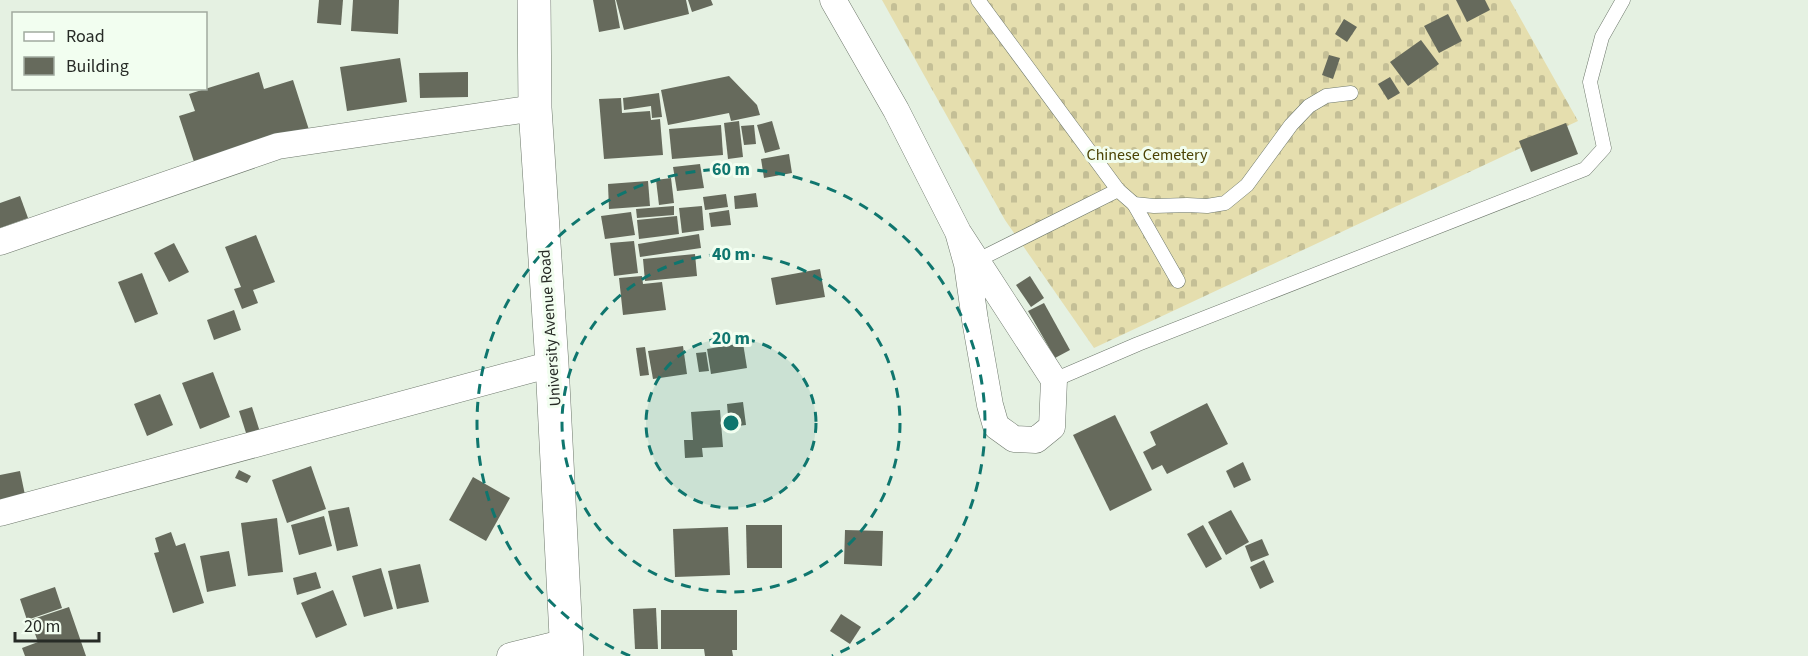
<svg xmlns="http://www.w3.org/2000/svg" width="1808" height="656" font-family="'Source Sans 3',sans-serif">
<style>
.cemetery{fill:url(#cemetery-stones)}
.building{fill:#666a5c}
.lines{fill:none;stroke-linecap:round;stroke-linejoin:round}
.lane-casing{stroke:#6e786c;stroke-width:15}
.street-casing{stroke:#6e786c;stroke-width:27}
.secondary-casing{stroke:#6e786c;stroke-width:34}
.lane{stroke:#fff;stroke-width:14}
.street{stroke:#fff;stroke-width:26}
.secondary{stroke:#fff;stroke-width:33}
.ring{fill:none;stroke:#0f766e;stroke-width:3;stroke-dasharray:10 8}
.labels{text-anchor:middle;stroke-width:6;stroke-linejoin:round;paint-order:stroke}
.park-label{font-size:16px;fill:#4b4304;stroke:#f2fef0}
.street-label{font-size:16px;fill:#272b26;stroke:#f2fef0}
.centre{fill:#0f766e;stroke:#f2fef0;stroke-width:3}
.ring-label{font-size:18px;text-anchor:middle;font-weight:bold;fill:#0f766e;stroke:#f2fef0;stroke-width:6;stroke-linejoin:round;paint-order:stroke}
</style>
<defs>
<pattern id="cemetery-stones" width="16" height="16" patternUnits="userSpaceOnUse" patternTransform="scale(1.5)"><rect width="16" height="16" fill="#e5deae"/><path d="M2 7V4a2 2 0 0 1 4 0v3zM10 15v-3a2 2 0 0 1 4 0v3z" fill="#c4bf96"/></pattern>
</defs>
<rect width="100%" height="100%" fill="#e5f1e2"/>
<!-- cemetery -->
<path class="cemetery" d="M882 0H1510L1578 121 1094 348 1005 220Z"/>
<!-- building -->
<g class="building">
<path d="M319 0H343L341 25 317 23Z"/>
<path d="M353 0H399L398 34 351 31Z"/>
<path d="M593 0H615L620 28 599 32Z"/>
<path d="M616 0H686L689 14 624 30Z"/>
<path d="M688 0H711L713 5 692 12Z"/>
<path d="M1456 0H1485L1490 10 1467 22Z"/>
<path d="M1448 14 1462 41 1439 53 1424 26Z"/>
<path d="M1344 19 1357 27 1347 42 1335 34Z"/>
<path d="M1421 40 1439 64 1408 86 1390 62Z"/>
<path d="M1329 55 1340 58 1333 79 1322 75Z"/>
<path d="M400 58 407 102 347 111 340 67Z"/>
<path d="M259 72 264 89 293 80 310 133 196 168 179 116 195 111 189 94Z"/>
<path d="M468 72V97L420 98 419 73Z"/>
<path d="M729 76 757 105 760 115 731 121 729 113 668 125 661 90Z"/>
<path d="M1390 77 1400 93 1388 100 1378 84Z"/>
<path d="M659 93 662 117 652 118 651 106 624 110 623 98Z"/>
<path d="M621 98 622 113 650 111 651 120 660 119 663 155 604 159 599 99Z"/>
<path d="M739 121 743 157 728 159 724 123Z"/>
<path d="M772 121 780 149 765 153 757 125Z"/>
<path d="M1566 123 1578 154 1531 172 1519 141Z"/>
<path d="M721 125 723 155 672 159 669 129Z"/>
<path d="M754 125 756 144 744 145 741 126Z"/>
<path d="M789 154 792 173 764 178 761 159Z"/>
<path d="M700 164 704 188 677 191 673 167Z"/>
<path d="M671 178 674 203 659 205 656 180Z"/>
<path d="M648 181 650 206 609 209 608 184Z"/>
<path d="M756 193 758 207 735 209 734 196Z"/>
<path d="M726 194 728 207 705 210 703 197Z"/>
<path d="M20 196 28 218 0 228V203Z"/>
<path d="M674 206V215L637 218 636 209Z"/>
<path d="M702 206 704 230 682 233 679 208Z"/>
<path d="M729 210 731 225 711 227 709 213Z"/>
<path d="M631 212 635 235 605 239 601 216Z"/>
<path d="M677 216 679 234 639 239 637 220Z"/>
<path d="M699 234 701 248 640 257 638 244Z"/>
<path d="M256 235 275 282 253 290 258 303 242 309 234 289 241 287 225 247Z"/>
<path d="M634 241 638 273 614 276 610 243Z"/>
<path d="M174 243 189 272 169 282 154 253Z"/>
<path d="M695 254 697 276 645 281 643 259Z"/>
<path d="M820 269 825 297 776 305 771 278Z"/>
<path d="M142 273 158 314 135 323 118 282Z"/>
<path d="M642 276 643 284 662 282 666 310 623 315 619 278Z"/>
<path d="M1030 276 1044 298 1031 307 1016 285Z"/>
<path d="M1044 303 1070 350 1055 358 1028 311Z"/>
<path d="M234 310 241 330 214 340 207 320Z"/>
<path d="M743 343 747 368 711 374 707 349Z"/>
<path d="M683 346 687 374 653 379 648 351Z"/>
<path d="M645 347 649 375 640 376 636 348Z"/>
<path d="M706 352 709 371 699 372 696 353Z"/>
<path d="M213 372 230 417 200 429 182 383Z"/>
<path d="M160 394 173 425 147 436 134 404Z"/>
<path d="M743 402 746 425 729 427 727 404Z"/>
<path d="M1207 403 1228 444 1167 474 1162 465 1152 470 1143 452 1156 445 1150 432Z"/>
<path d="M252 407 260 432 247 436 239 411Z"/>
<path d="M720 410 723 447 702 448 703 457 685 458 684 440H693L691 412Z"/>
<path d="M1115 415 1152 490 1110 511 1073 435Z"/>
<path d="M1243 462 1251 480 1234 488 1226 471Z"/>
<path d="M311 466 326 509 287 523 272 480Z"/>
<path d="M239 470 251 476 247 483 235 478Z"/>
<path d="M20 471 25 495 0 501V475Z"/>
<path d="M473 477 510 498 486 541 449 520Z"/>
<path d="M349 507 358 546 337 551 328 511Z"/>
<path d="M1231 510 1249 542 1226 555 1208 522Z"/>
<path d="M324 516 332 546 299 555 291 525Z"/>
<path d="M277 518 283 572 248 576 241 523Z"/>
<path d="M746 525H782V568H747Z"/>
<path d="M1203 525 1222 559 1206 568 1187 534Z"/>
<path d="M728 527 730 575 675 577 673 529Z"/>
<path d="M845 530 883 531 882 566 844 564Z"/>
<path d="M171 532 176 546 185 543 204 603 173 613 154 553 159 552 155 538Z"/>
<path d="M1262 539 1269 555 1251 562 1245 546Z"/>
<path d="M229 551 236 586 207 592 200 556Z"/>
<path d="M1264 560 1274 582 1260 589 1250 567Z"/>
<path d="M420 564 429 602 397 609 388 571Z"/>
<path d="M381 568 393 609 364 617 352 576Z"/>
<path d="M316 572 321 588 297 595 293 578Z"/>
<path d="M55 587 62 608 27 620 20 599Z"/>
<path d="M333 590 347 625 316 638 301 603Z"/>
<path d="M69 607 86 656H25L22 648 38 642 30 620Z"/>
<path d="M656 608 658 649H635L633 609Z"/>
<path d="M661 610H737V650H732L733 656H705L704 649H661Z"/>
<path d="M841 614 861 627 850 644 830 631Z"/>
</g>
<g class="lines">
<!-- lane casing -->
<g class="lane-casing">
<g id="lane">
<path d="M978 0 1118 190 1134 204 1154 206 1187 205 1207 206 1225 203 1247 185 1291 125 1309 106 1326 96 1351 93"/>
<path d="M1134 204 1178 281"/>
<path d="M976 261 1118 190"/>
<path d="M1054 380 1138 344 1585 169 1604 148 1590 82 1602 37 1623 0"/>
</g>
</g>
<!-- street casing -->
<g class="street-casing">
<g id="street">
<path d="M833 0 896 110 958 232 1054 380 1052 427 1036 440 1014 439 996 426 990 405 975 320 967 264 958 232"/>
<path d="M0 242 278 146 535 108"/>
<path d="M0 513 552 364"/>
<path d="M510 656 566 642"/>
</g>
</g>
<!-- secondary casing -->
<g class="secondary-casing">
<path id="secondary" d="M534 0 535 108 552 364 567 656"/>
</g>
<!-- lane -->
<use href="#lane" class="lane"/>
<!-- street -->
<use href="#street" class="street"/>
<!-- secondary -->
<use href="#secondary" class="secondary"/>
</g>
<!-- distance rings -->
<circle cx="731" cy="423" r="85" fill="#0f766e" fill-opacity=".12"/>
<g class="ring">
<circle cx="731" cy="423" r="85"/>
<circle cx="731" cy="423" r="169"/>
<path d="M630 656A254 254 0 1 1 832 656"/>
</g>
<g class="labels">
<!-- park labels -->
<g class="park-label">
<text x="1147" y="160">Chinese Cemetery</text>
</g>
<!-- street labels -->
<g class="street-label">
<text transform="translate(549 328) rotate(-94)" y="6">University Avenue Road</text>
</g>
</g>
<circle cx="731" cy="423" r="9" class="centre"/>
<g class="ring-label">
<text x="731" y="175">60 m</text>
<text x="731" y="260">40 m</text>
<text x="731" y="344">20 m</text>
</g>
<!-- legend -->
<rect x="12" y="12" width="195" height="78" fill="#f2fef0" stroke="#a1aa9f" stroke-width="1.5"/>
<rect x="24" y="32" width="30" height="9" fill="#ffffff" stroke="#a1aa9f" stroke-width="1.5"/>
<text x="66" y="42" font-size="18" fill="#272b26">Road</text>
<rect x="24" y="57" width="30" height="18" fill="#666a5c" stroke="#a1aa9f" stroke-width="1.5"/>
<text x="66" y="72" font-size="18" fill="#272b26">Building</text>
<!-- scale -->
<path d="M15 632v9h84v-9" fill="none" stroke="#272b26" stroke-width="3"/>
<text x="24" y="632" font-size="18" fill="#272b26" stroke="#f2fef0" stroke-width="4.5" paint-order="stroke">20 m</text>
</svg>
